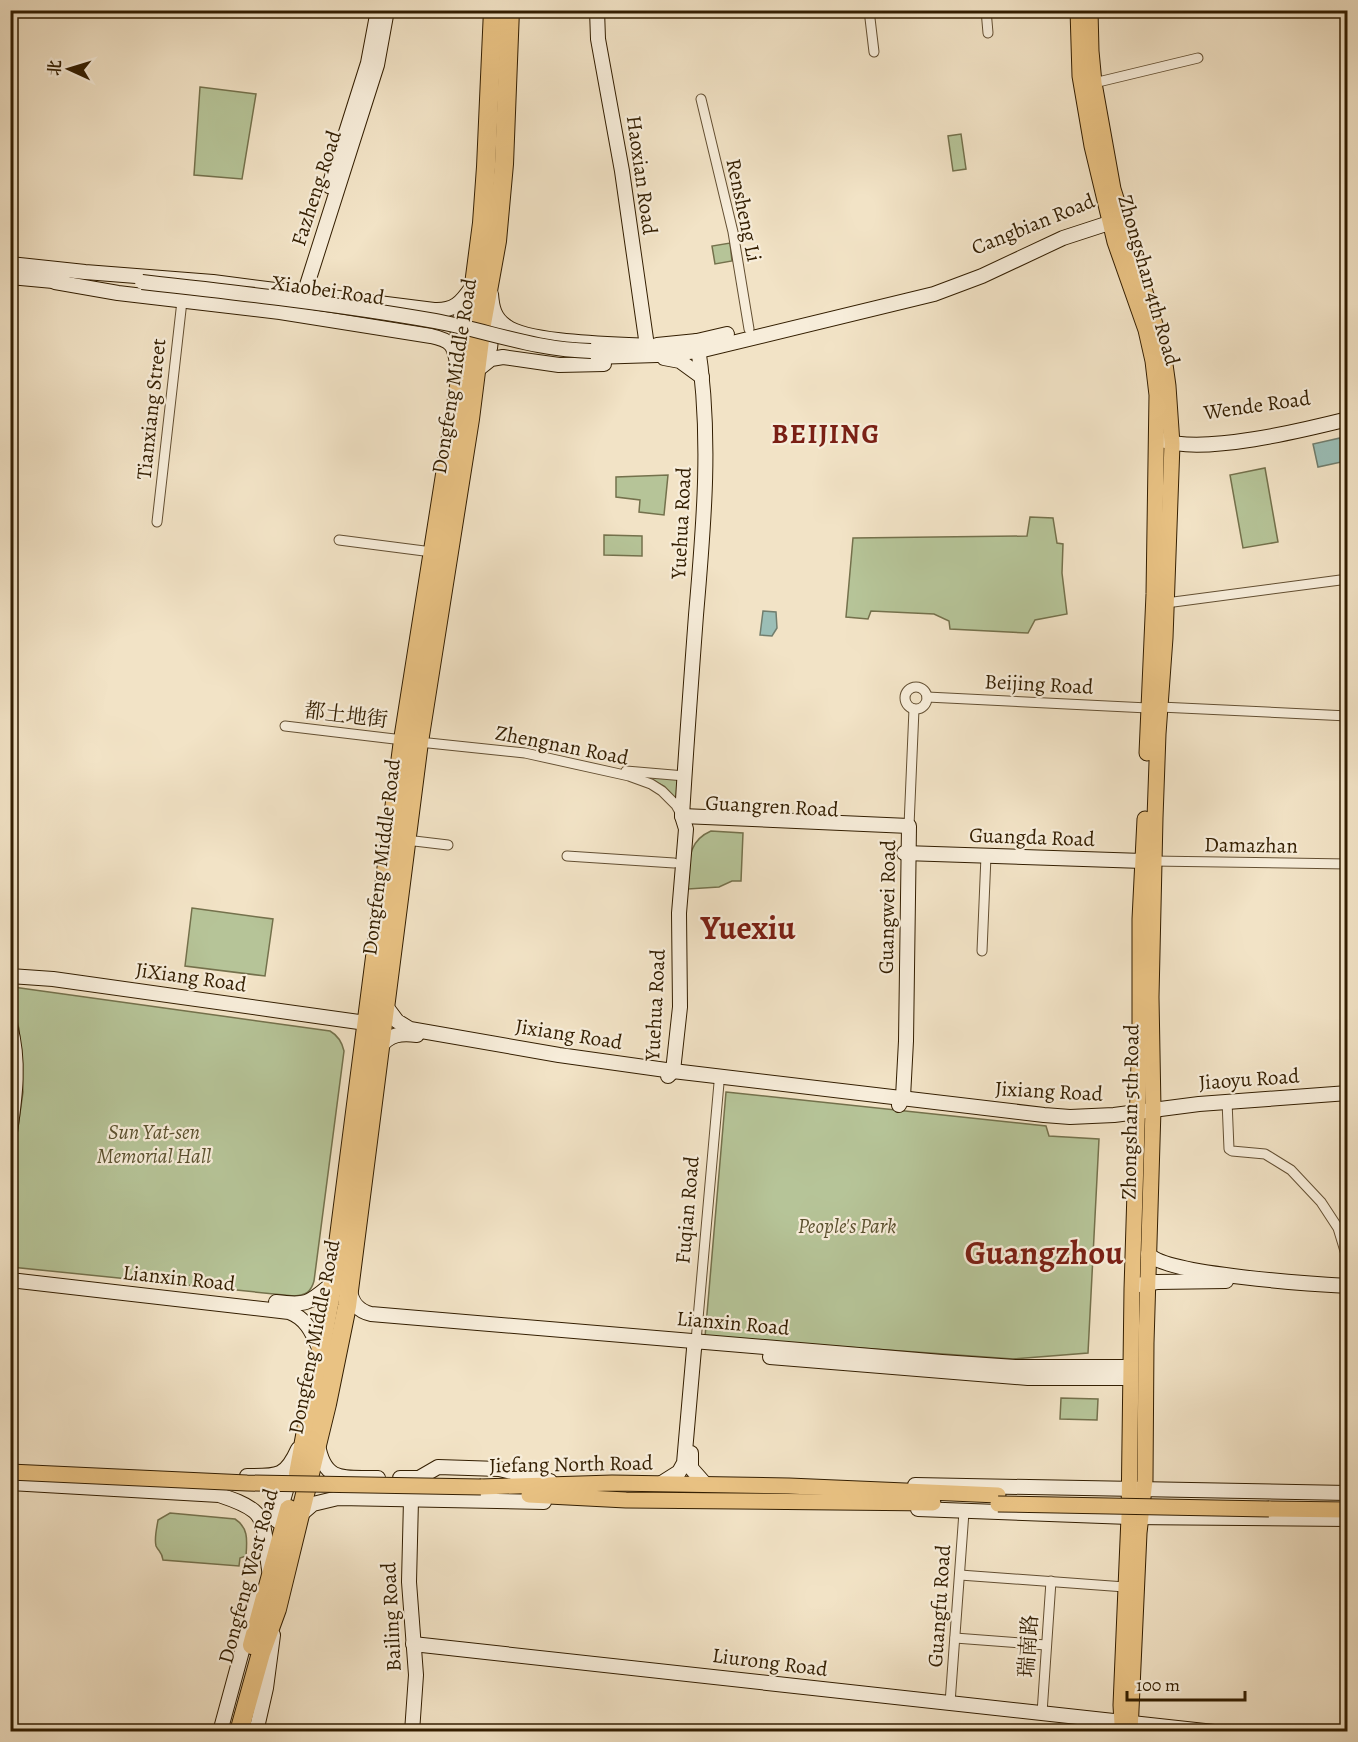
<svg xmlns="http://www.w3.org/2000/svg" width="1358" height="1742" font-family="Alegreya,'Noto Serif SC',serif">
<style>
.green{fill:#b6c498;stroke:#74714c;stroke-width:1.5}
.water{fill:#9bbeb6;stroke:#717e6e;stroke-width:1.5}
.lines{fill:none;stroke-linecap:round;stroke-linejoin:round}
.street-casing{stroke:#634f32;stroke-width:11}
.secondary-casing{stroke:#331e01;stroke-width:16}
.primary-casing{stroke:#331e01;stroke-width:17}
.highway-casing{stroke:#331e01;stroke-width:20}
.street{stroke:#f7edda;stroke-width:9}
.secondary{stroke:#f7edda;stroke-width:14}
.primary{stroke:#e9c283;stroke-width:15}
.highway{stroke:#e9c283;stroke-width:18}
.secondary-bridge-casing{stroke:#331e01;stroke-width:16;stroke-linecap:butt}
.primary-bridge-casing{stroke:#331e01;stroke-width:17;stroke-linecap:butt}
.secondary-bridge{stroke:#f7edda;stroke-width:14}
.primary-bridge{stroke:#e9c283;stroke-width:15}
.labels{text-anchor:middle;stroke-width:4.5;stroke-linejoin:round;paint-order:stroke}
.street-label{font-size:21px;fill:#331e01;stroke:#f7edda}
.park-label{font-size:21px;font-style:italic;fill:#5a502e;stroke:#f7edda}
.district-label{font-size:27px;font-weight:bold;letter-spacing:1.5px;fill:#7a1f14;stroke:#f7edda}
.town-label{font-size:33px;font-weight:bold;fill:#7a1f14;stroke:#f7edda}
</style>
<rect width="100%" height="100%" fill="#f2e3c6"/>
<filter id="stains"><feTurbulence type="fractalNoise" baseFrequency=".00333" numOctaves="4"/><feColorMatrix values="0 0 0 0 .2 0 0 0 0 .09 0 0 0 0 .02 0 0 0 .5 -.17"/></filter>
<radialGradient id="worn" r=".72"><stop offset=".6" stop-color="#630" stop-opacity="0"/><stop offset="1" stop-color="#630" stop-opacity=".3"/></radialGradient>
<!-- green -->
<g class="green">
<path d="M200 87 256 94 242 179 194 175Z"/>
<path d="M961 134 966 169 953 171 948 136Z"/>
<path d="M730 243 732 261 715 264 712 246Z"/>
<path d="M1265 468 1278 542 1243 548 1230 475Z"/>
<path d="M668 475 664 515 639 512 640 500 616 497V477Z"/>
<path d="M1030 517 1053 518 1057 543 1063 544 1062 573 1067 614 1035 620 1028 633 950 629 949 621 934 614 871 611 868 619 846 617 853 538 1027 536Z"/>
<path d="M604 535 642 536V556L604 555Z"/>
<path d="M643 776 679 779 678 801 664 786Z"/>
<path d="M711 831 743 833 741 881H732L719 887 688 889C690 865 685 842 711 831Z"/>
<path d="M192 908 273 919 265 976 185 966Z"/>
<path d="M13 987 330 1031C337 1035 342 1042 344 1051L314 1281C311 1292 306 1295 294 1296L11 1267V1176L23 1092 19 1029 11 997Z"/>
<path d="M726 1092 1046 1126 1049 1136 1099 1139 1088 1353 1013 1359 705 1337Z"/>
<path d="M1061 1398 1098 1399 1097 1420 1060 1419Z"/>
<path d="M170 1513 235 1519C249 1528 247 1541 246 1556L240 1558 239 1566 163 1560C162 1552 159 1552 156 1546 154 1538 157 1527 158 1520Z"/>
</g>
<!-- water -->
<g class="water">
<path d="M1340 438 1346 461 1318 467 1313 444Z"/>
<path d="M763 611 776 612 777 628 772 636 760 635Z"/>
</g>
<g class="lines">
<!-- street casing -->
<g class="street-casing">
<g id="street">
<path d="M869 10 874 52"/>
<path d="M986 10 988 33"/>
<path d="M1094 83 1198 58"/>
<path d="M701 99 733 232 749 329"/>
<path d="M157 522 182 301"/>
<path d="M339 540 432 552"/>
<path d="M1166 603 1348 579"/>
<circle cx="916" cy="698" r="11"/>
<path d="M927 697 1148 708"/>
<path d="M1160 707 1348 716"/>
<path d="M285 726 403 740"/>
<path d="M419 742 525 753 629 776 651 784 662 791 676 805 681 814"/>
<path d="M626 771 685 776"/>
<path d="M909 826 914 709"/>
<path d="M406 840 448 845"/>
<path d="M567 856 674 863"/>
<path d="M1152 861 1348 864"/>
<path d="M982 951 986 856"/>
<path d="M1227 1101 1229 1149 1232 1151 1265 1154 1291 1170 1321 1202 1338 1228 1348 1261"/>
<path d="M696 1341 719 1083"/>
<path d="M960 1575 1125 1587"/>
<path d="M955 1638 1046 1645"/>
<path d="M950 1703 964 1512"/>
<path d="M1042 1713 1051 1581"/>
</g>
</g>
<!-- secondary casing -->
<g class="secondary-casing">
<g id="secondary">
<path d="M597 10 598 39 622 171 647 346"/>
<path d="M329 186 368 63 378 10"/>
<path d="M10 264 85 272 213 282 434 310C454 311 461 303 472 287"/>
<path d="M10 277 64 282"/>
<path d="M55 282 118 293 280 312 431 336C454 341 454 346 458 368"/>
<path d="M491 294C492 307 494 318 506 326 528 343 616 344 647 346"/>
<path d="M301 299 307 285 377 65 387 10"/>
<path d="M657 345 697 341 727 334"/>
<path d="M457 352 458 324 468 298"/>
<path d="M592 357 657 355 699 351 934 294 982 276 1063 238 1109 223 1118 216"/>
<path d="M664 358 680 361 702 377"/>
<path d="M481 364 490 348 493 323"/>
<path d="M476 371 491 359 503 357 559 365 604 364"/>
<path d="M1162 440C1203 455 1304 430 1348 419"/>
<path d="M682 816 909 826 906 1041 903 1097 899 1105"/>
<path d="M904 853 1143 861"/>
<path d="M10 976 53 979 366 1023"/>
<path d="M385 1005 397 1021 410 1029 559 1055 673 1071 1044 1115 1070 1117 1114 1115 1199 1104 1348 1093"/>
<path d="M10 1026C20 1061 15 1097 10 1132"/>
<path d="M380 1047C390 1034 401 1033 417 1035"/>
<path d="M668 1076 673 1071 680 1007 679 913 686 829 682 816C686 749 691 682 696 615 704 523 712 432 697 341"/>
<path d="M1148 1254C1168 1275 1313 1284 1348 1286"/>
<path d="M10 1280 289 1312C308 1319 313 1335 321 1352"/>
<path d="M1138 1285 1157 1282 1226 1281"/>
<path d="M350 1291C352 1303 358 1311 371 1314L942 1362 1015 1367H1130"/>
<path d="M276 1302C308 1306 309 1303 333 1283"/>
<path d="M770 1357 1028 1378H1130"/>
<path d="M318 1445C325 1484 345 1477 378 1478"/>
<path d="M691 1453V1468L706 1485"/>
<path d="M247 1476C277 1476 285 1478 298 1449"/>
<path d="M400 1478H419L438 1467 499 1469 550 1481"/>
<path d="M10 1483 219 1495C231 1499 244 1503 254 1511 269 1523 265 1556 270 1574"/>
<path d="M660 1484 679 1472 684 1463 694 1349 696 1341"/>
<path d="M915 1485 1348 1493"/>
<path d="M411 1500 409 1582 416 1675 412 1732"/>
<path d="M918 1509 1129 1517 1348 1519"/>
<path d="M299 1516 313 1504 338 1498 544 1502"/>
<path d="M277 1521 291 1473"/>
<path d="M242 1637 258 1594"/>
<path d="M413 1644 1214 1732"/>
<path d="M220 1732 248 1629"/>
<path d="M256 1732 266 1688 273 1635"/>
</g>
</g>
<!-- primary casing -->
<g class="primary-casing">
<g id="primary">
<path d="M1078 10 1080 76 1092 146 1115 242 1146 330 1153 361 1157 395 1154 594 1147 753"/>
<path d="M1090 10 1091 51 1094 83 1113 189 1163 350 1168 386 1172 444 1165 638 1158 734 1155 818 1151 997 1153 1109 1146 1343 1145 1480 1139 1533 1130 1732"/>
<path d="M481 1487 612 1483 789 1486 998 1495"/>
<path d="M529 1495 626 1500 933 1503"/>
<path d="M1269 1509 1348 1510"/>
<path d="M1122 1724 1121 1705 1129 1517 1132 1289 1140 1029V919L1145 819"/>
</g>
</g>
<!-- highway casing -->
<g class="highway-casing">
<g id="highway">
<path d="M298 1474 333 1283 403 740 469 323 482 223 486 167 493 10"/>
<path d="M252 1645 289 1509"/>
<path d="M239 1732 261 1653 277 1609 327 1404 347 1306 419 742 470 419 482 324 497 241 504 164 510 10"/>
</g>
</g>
<!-- street -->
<use href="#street" class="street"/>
<!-- secondary -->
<use href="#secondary" class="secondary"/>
<!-- primary -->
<use href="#primary" class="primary"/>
<!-- highway -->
<use href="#highway" class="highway"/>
<!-- secondary-bridge casing -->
<g class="secondary-bridge-casing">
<path id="secondary-bridge" d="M142 282C240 293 338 304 435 321 489 331 535 350 591 351"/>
</g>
<!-- primary-bridge casing -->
<g class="primary-bridge-casing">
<g id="primary-bridge">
<path d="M10 1472 247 1483 481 1487"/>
<path d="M998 1504 1269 1509"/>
</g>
</g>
<!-- secondary-bridge -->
<use href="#secondary-bridge" class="secondary-bridge"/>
<!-- primary-bridge -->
<use href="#primary-bridge" class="primary-bridge"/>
</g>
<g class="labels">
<!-- street labels -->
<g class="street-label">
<text transform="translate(642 175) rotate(82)" y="7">Haoxian Road</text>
<text transform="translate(316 188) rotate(-72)" y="7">Fazheng Road</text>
<text transform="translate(744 210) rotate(78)" y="7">Rensheng Li</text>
<text transform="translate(1033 224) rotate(-22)" y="7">Cangbian Road</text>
<text transform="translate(1149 280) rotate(74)" y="7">Zhongshan 4th Road</text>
<text transform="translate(328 290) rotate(8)" y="7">Xiaobei Road</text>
<text transform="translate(454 376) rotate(-81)" y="7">Dongfeng Middle Road</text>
<text transform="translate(1257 405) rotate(-8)" y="7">Wende Road</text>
<text transform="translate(151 409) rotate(-84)" y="7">Tianxiang Street</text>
<text transform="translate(681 523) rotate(-87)" y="7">Yuehua Road</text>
<text transform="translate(1039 684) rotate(3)" y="7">Beijing Road</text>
<text transform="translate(346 715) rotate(7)" y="7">都土地街</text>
<text transform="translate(562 745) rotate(11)" y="7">Zhengnan Road</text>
<text transform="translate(772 806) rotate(3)" y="7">Guangren Road</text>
<text transform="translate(1032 837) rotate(2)" y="7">Guangda Road</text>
<text transform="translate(1251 845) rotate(1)" y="7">Damazhan</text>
<text transform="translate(381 857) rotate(-83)" y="7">Dongfeng Middle Road</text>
<text transform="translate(887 907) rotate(-89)" y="7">Guangwei Road</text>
<text transform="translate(191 977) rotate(8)" y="7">JiXiang Road</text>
<text transform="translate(655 1005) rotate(-87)" y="7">Yuehua Road</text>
<text transform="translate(569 1034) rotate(9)" y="7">Jixiang Road</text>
<text transform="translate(1249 1079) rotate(-4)" y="7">Jiaoyu Road</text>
<text transform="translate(1049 1091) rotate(3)" y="7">Jixiang Road</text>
<text transform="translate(1130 1112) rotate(-89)" y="7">Zhongshan 5th Road</text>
<text transform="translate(687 1210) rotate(-85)" y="7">Fuqian Road</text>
<text transform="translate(179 1278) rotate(6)" y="7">Lianxin Road</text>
<text transform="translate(733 1323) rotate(5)" y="7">Lianxin Road</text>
<text transform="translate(314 1337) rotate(-79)" y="7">Dongfeng Middle Road</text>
<text transform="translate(571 1464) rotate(-1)" y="7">Jiefang North Road</text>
<text transform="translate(248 1576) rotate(-75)" y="7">Dongfeng West Road</text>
<text transform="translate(939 1606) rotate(-86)" y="7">Guangfu Road</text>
<text transform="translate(391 1617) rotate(-93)" y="7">Bailing Road</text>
<text transform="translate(1028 1646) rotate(-86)" y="7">瑞南路</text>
<text transform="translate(770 1662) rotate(7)" y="7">Liurong Road</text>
</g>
<!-- park labels -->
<g class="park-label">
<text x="154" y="1139">Sun Yat-sen<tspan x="154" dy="24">Memorial Hall</tspan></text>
<text x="847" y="1233">People's Park</text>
</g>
<!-- district labels -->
<g class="district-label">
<text x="826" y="443">BEIJING</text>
</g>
<!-- town labels -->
<g class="town-label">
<text x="748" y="939">Yuexiu</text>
<text x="1044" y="1264">Guangzhou</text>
</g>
</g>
<!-- margin -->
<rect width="1358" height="1742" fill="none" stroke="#f2e3c6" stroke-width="36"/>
<rect x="12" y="12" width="1334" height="1718" fill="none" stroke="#331e01" stroke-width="3"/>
<rect x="18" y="18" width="1322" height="1706" fill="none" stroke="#331e01" stroke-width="1.5"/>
<!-- north arrow -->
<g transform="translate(69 69) rotate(274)" stroke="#f7edda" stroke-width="4.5" paint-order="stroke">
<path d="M0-4.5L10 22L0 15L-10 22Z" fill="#331e01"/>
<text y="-9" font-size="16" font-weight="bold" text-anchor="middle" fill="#331e01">北</text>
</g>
<!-- scale -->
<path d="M1127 1691v9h118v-9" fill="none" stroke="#331e01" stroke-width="3"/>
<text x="1136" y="1691" font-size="18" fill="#331e01" stroke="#f7edda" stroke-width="4.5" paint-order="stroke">100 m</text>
<rect width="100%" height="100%" filter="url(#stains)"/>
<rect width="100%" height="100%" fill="url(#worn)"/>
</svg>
